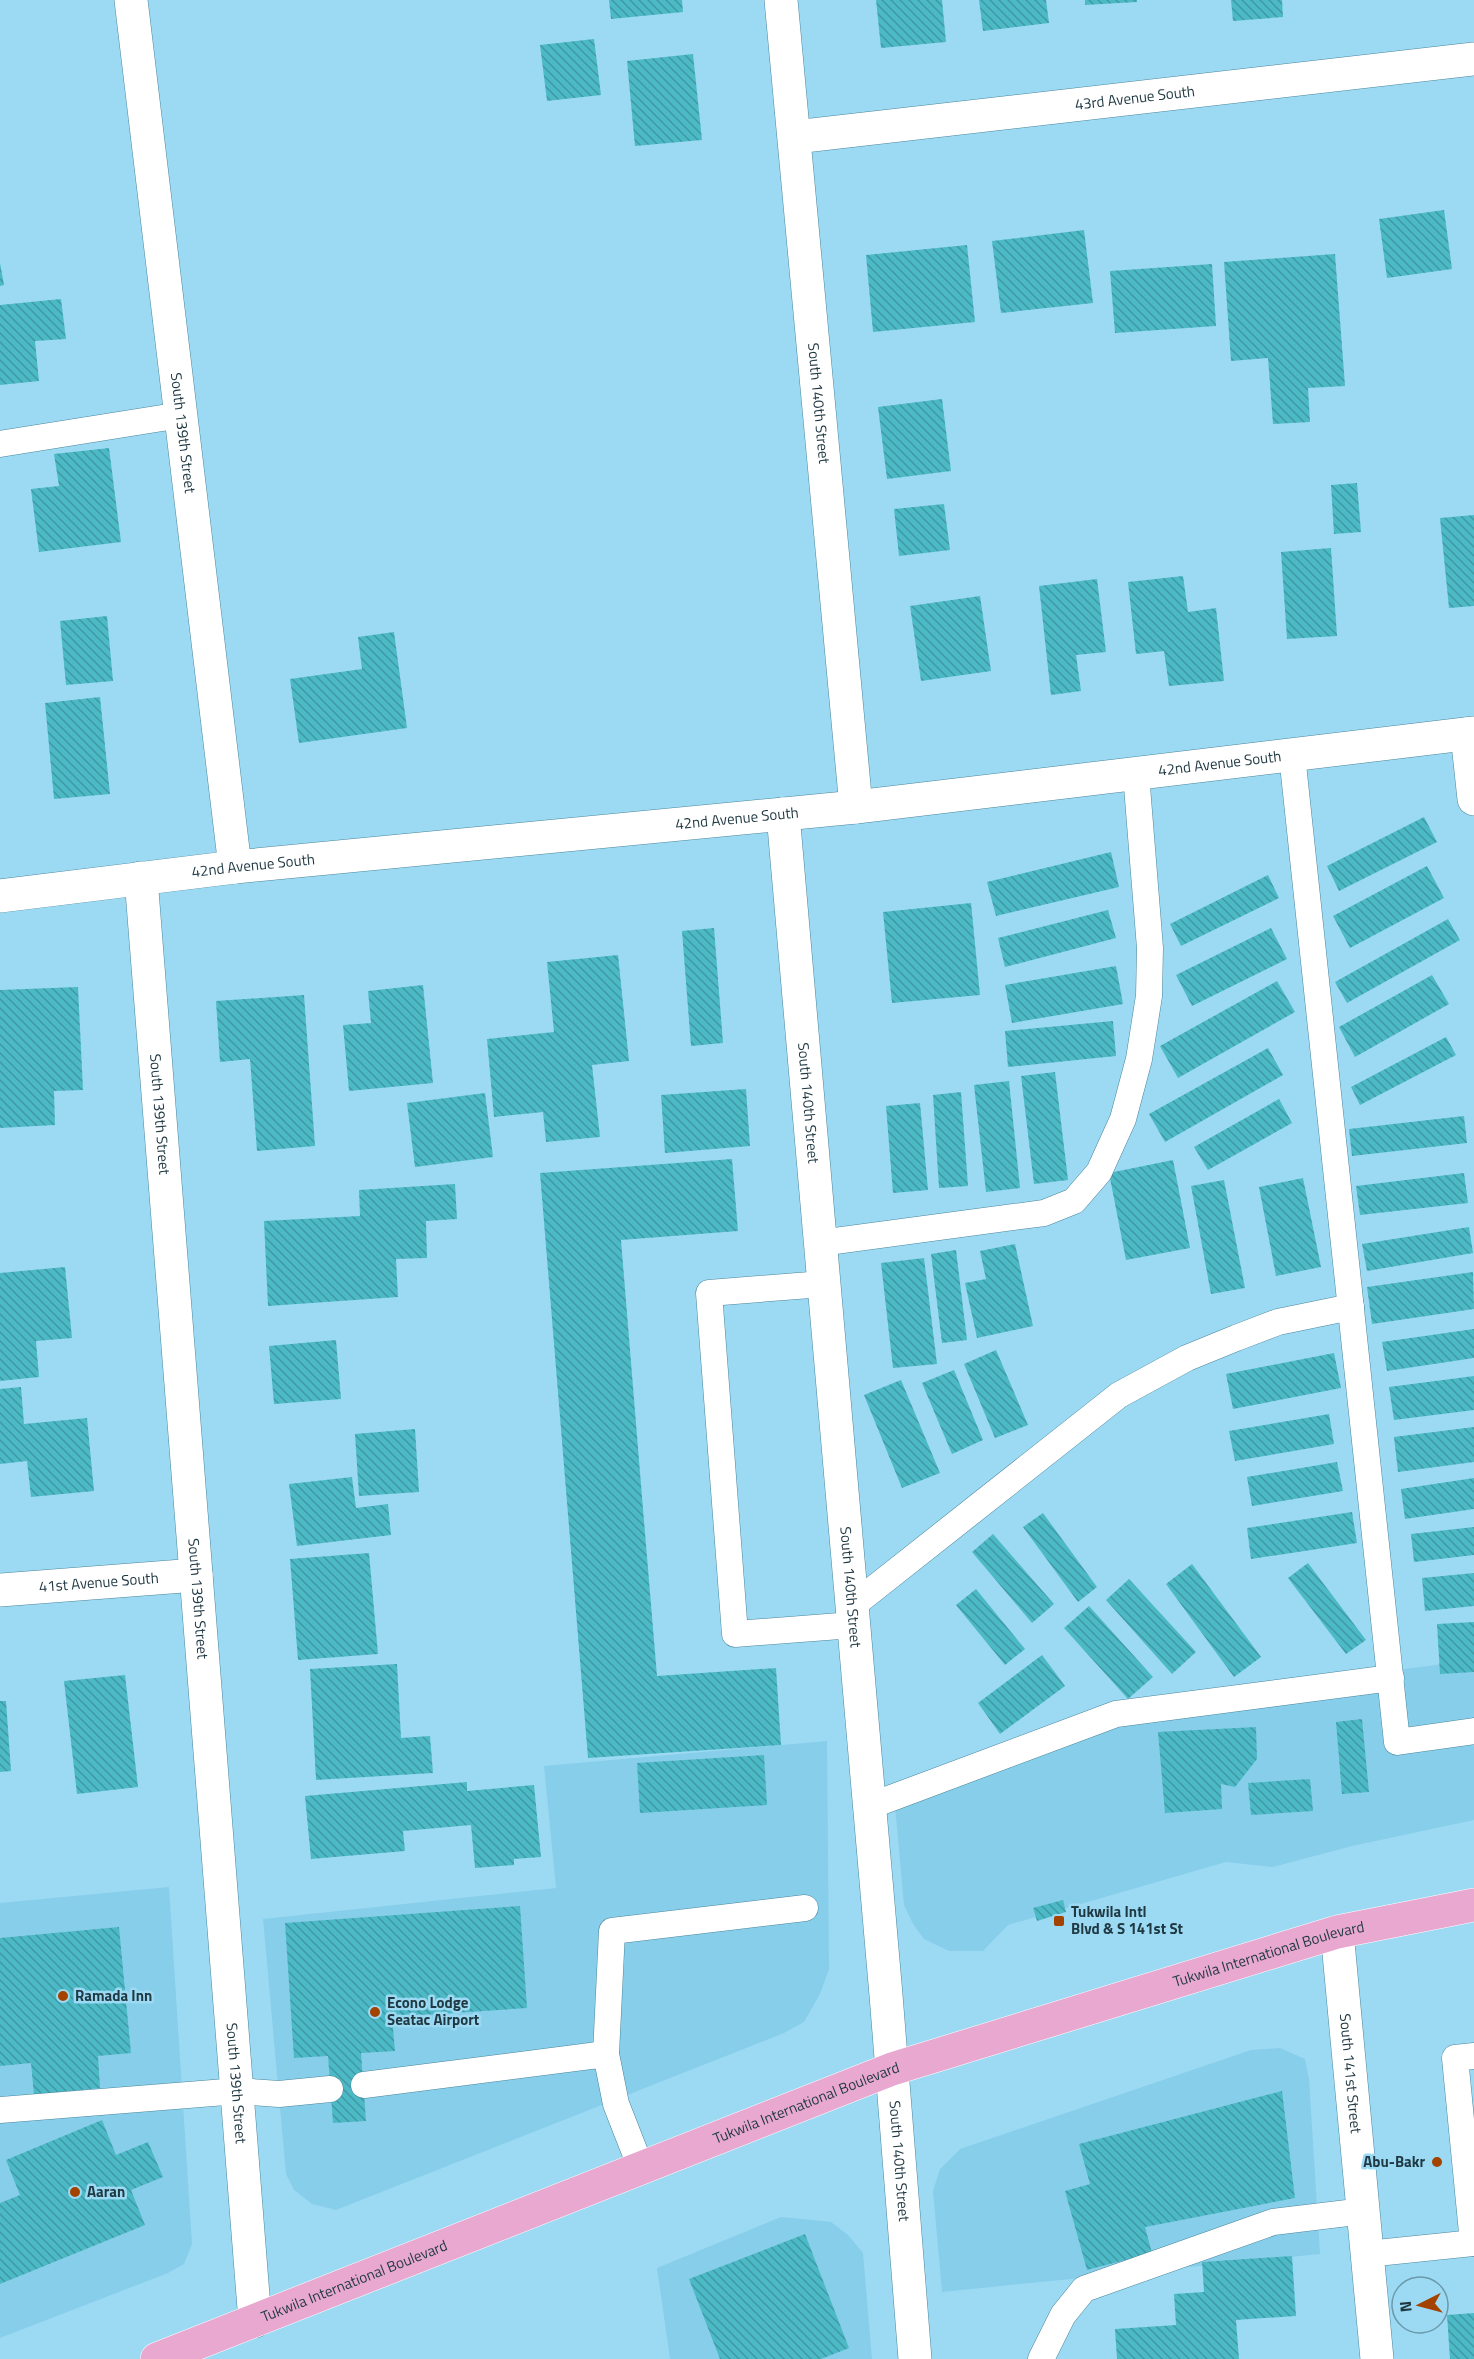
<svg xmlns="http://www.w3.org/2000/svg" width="1474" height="2359" font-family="'Titillium Web',sans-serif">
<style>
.built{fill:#87ceea}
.building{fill:url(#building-back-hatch)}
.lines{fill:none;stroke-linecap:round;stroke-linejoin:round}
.lane-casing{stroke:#4a869d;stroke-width:27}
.street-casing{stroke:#4a869d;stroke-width:34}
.secondary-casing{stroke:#4a869d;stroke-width:34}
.primary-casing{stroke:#fff;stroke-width:34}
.lane{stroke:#fff;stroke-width:26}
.street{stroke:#fff;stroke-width:33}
.secondary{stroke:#fff;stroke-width:33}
.primary{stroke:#e9a8d0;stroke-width:33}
.poi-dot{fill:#a44200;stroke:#9cdaf3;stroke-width:2}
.labels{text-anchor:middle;stroke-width:5;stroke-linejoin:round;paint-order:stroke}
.street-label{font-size:15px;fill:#1f3842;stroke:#9cdaf3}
.poi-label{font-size:15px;font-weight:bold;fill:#1f3842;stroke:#9cdaf3;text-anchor:start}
</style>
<defs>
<pattern id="building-back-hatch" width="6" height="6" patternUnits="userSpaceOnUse" patternTransform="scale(1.5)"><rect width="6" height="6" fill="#4cbac6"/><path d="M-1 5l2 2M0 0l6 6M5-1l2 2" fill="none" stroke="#3f98a2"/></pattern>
</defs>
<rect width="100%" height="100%" fill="#9cdaf3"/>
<!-- built -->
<g class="built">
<path d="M1474 1660V1820L1352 1846 1273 1867 1226 1862 1008 1925 983 1951H949L924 1939 913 1924 904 1905 893 1784 1098 1709Z"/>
<path d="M827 1741 829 1969 820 1994 804 2022 784 2033 336 2210 312 2204 294 2190 286 2174 263 1919 556 1888 544 1766Z"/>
<path d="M169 1887 192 2244 184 2264 168 2273 0 2338V1903Z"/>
<path d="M1280 2048 1305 2059 1309 2079 1320 2254 942 2292 933 2191 940 2169 960 2149 1251 2050Z"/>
<path d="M781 2217 831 2222 848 2235 863 2253 872 2359H670L657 2268Z"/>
</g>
<!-- building -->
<g class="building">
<path d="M609 0H682L683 12 611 19Z"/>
<path d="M876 0H942L946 42 881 48Z"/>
<path d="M979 0H1046L1049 23 983 31Z"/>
<path d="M1085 0H1137V2L1085 5Z"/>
<path d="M1231 0H1282L1283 17 1233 21Z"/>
<path d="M594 39 601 95 547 101 540 45Z"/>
<path d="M693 54 702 140 635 146 627 61Z"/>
<path d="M1444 210 1452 269 1387 278 1379 219Z"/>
<path d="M1084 230 1093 303 1001 313 992 241Z"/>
<path d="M967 245 975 322 873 332 866 255Z"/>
<path d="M1335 254 1345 386 1308 388 1310 422 1273 424 1268 358 1231 361 1224 262Z"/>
<path d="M0 263 4 285 0 286Z"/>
<path d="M1212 264 1216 326 1115 333 1110 271Z"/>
<path d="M61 299 66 339 35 341 39 381 0 385V305Z"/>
<path d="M942 399 951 471 887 479 878 407Z"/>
<path d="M109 448 121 542 39 552 31 489 59 486 54 454Z"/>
<path d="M1357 483 1361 532 1334 534 1331 485Z"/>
<path d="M944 504 950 550 899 556 894 509Z"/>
<path d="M1474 515V606L1449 608 1440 518Z"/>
<path d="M1331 548 1337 636 1287 639 1281 552Z"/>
<path d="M1183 576 1188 612 1216 608 1224 681 1169 686 1164 651 1136 654 1128 582Z"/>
<path d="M1097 579 1106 652 1076 655 1081 691 1051 695 1039 586Z"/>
<path d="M980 596 991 671 921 681 910 606Z"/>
<path d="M107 616 113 681 66 685 60 621Z"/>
<path d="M394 632 407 728 299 743 290 679 362 669 358 637Z"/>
<path d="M100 697 110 794 54 799 45 703Z"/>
<path d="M1424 817 1437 842 1339 891 1327 866Z"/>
<path d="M1111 852 1119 887 996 916 987 882Z"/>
<path d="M1427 866 1444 898 1350 948 1333 916Z"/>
<path d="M1268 875 1279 898 1181 946 1170 924Z"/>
<path d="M971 903 980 995 892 1003 883 912Z"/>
<path d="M1108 910 1116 938 1005 967 998 938Z"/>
<path d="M1448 919 1460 940 1347 1003 1335 982Z"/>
<path d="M714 928 723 1043 691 1046 682 931Z"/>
<path d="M1271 928 1287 959 1192 1006 1176 975Z"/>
<path d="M618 955 629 1061 592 1065 600 1137 546 1142 543 1112 494 1117 487 1039 554 1032 547 962Z"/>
<path d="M1116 966 1123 1004 1012 1023 1005 985Z"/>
<path d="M1432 975 1449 1004 1355 1057 1339 1027Z"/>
<path d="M1277 981 1295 1012 1178 1078 1160 1046Z"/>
<path d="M423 985 433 1083 349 1091 343 1025 371 1023 368 991Z"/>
<path d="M78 987 83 1090 54 1091 55 1125 0 1128V990Z"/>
<path d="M304 995 315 1146 257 1151 250 1059 220 1062 216 1001Z"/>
<path d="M1113 1021 1116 1056 1008 1067 1005 1031Z"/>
<path d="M1446 1037 1456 1055 1360 1105 1351 1087Z"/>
<path d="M1268 1048 1283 1075 1165 1142 1149 1114Z"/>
<path d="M1055 1072 1068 1180 1034 1184 1021 1076Z"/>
<path d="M1009 1081 1020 1188 986 1192 974 1085Z"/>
<path d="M746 1089 750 1146 665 1153 661 1095Z"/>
<path d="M961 1092 968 1186 939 1188 933 1095Z"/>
<path d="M485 1093 493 1157 415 1167 407 1103Z"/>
<path d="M1279 1099 1292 1123 1208 1170 1194 1147Z"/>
<path d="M920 1103 928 1190 893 1193 886 1106Z"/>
<path d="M1464 1116 1467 1143 1352 1156 1349 1129Z"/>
<path d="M732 1159 738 1231 621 1240 643 1509 657 1676 776 1668 781 1745 588 1758 540 1173Z"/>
<path d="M1173 1160 1190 1248 1126 1260 1109 1173Z"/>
<path d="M1464 1173 1468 1203 1360 1215 1356 1186Z"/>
<path d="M1303 1178 1321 1267 1276 1276 1259 1187Z"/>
<path d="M1224 1180 1245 1288 1211 1294 1191 1186Z"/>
<path d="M455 1184 457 1219 426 1221 427 1258 396 1259 398 1297 268 1306 264 1221 360 1216 359 1190Z"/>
<path d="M1469 1227 1473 1253 1367 1271 1362 1244Z"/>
<path d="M1015 1244 1033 1326 977 1338 965 1283 986 1279 980 1251Z"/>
<path d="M956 1250 967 1340 942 1343 931 1254Z"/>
<path d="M924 1258 937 1364 893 1368 881 1263Z"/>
<path d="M65 1267 72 1338 36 1341 39 1377 0 1381V1273Z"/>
<path d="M1473 1272 1474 1309 1372 1324 1367 1287Z"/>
<path d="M1474 1329V1358L1387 1371 1382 1342Z"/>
<path d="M336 1340 341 1399 274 1404 269 1346Z"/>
<path d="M996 1350 1028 1425 995 1438 964 1364Z"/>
<path d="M1334 1353 1341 1388 1233 1409 1226 1374Z"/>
<path d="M954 1370 983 1440 952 1454 922 1383Z"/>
<path d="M1474 1376V1410L1394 1420 1389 1387Z"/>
<path d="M901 1380 940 1473 902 1488 864 1395Z"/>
<path d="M21 1387 24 1424 87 1418 94 1491 31 1497 27 1461 0 1464V1389Z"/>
<path d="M1329 1414 1334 1444 1235 1461 1229 1431Z"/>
<path d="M1474 1427V1462L1398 1472 1394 1437Z"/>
<path d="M415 1429 419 1492 359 1496 355 1434Z"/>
<path d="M1337 1462 1343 1491 1252 1506 1247 1477Z"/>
<path d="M352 1477 356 1508 388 1504 391 1535 297 1546 289 1484Z"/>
<path d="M1474 1478V1509L1405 1519 1401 1489Z"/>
<path d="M1352 1512 1357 1543 1251 1559 1247 1528Z"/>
<path d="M1043 1513 1097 1587 1078 1602 1023 1527Z"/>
<path d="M1474 1527V1555L1414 1562 1411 1534Z"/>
<path d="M993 1534 1054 1604 1032 1623 972 1552Z"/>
<path d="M369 1553 378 1654 298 1660 290 1559Z"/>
<path d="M1308 1563 1366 1640 1346 1654 1288 1578Z"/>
<path d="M1192 1564 1261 1657 1234 1677 1166 1584Z"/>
<path d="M1474 1573V1606L1425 1611 1422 1578Z"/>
<path d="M1129 1579 1196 1652 1172 1674 1106 1600Z"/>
<path d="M976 1589 1025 1649 1005 1665 956 1605Z"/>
<path d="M1089 1606 1153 1677 1128 1699 1064 1628Z"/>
<path d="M1474 1622V1672L1440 1674 1437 1624Z"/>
<path d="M1042 1655 1065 1686 1000 1734 978 1703Z"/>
<path d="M397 1664 401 1738 430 1736 433 1773 316 1780 310 1669Z"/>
<path d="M125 1675 138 1787 77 1794 64 1681Z"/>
<path d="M0 1701H6L11 1771 0 1772Z"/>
<path d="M1362 1719 1369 1792 1342 1794 1336 1722Z"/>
<path d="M1256 1727 1257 1759 1235 1787 1221 1784 1222 1809 1165 1813 1158 1732Z"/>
<path d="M764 1755 767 1805 640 1813 637 1763Z"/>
<path d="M1310 1779 1313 1811 1251 1815 1248 1783Z"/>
<path d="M467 1782V1791L534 1785 541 1857 514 1859V1865L475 1868 471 1825 403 1831 405 1851 311 1859 305 1796Z"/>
<path d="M1063 1900 1066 1912 1037 1921 1033 1908Z"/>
<path d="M520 1906 527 2008 392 2017 395 2051 361 2053 366 2121 333 2123 328 2056 294 2058 285 1923Z"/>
<path d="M119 1927 131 2053 98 2056 100 2088 34 2095 31 2063 0 2066V1938Z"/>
<path d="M1282 2091 1295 2198 1145 2227 1152 2253 1087 2270 1065 2191 1090 2184 1079 2144Z"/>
<path d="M102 2120 116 2155 148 2142 163 2177 131 2190 145 2225 0 2284V2203L20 2195 6 2160Z"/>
<path d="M805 2234 849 2348 821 2359H720L689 2279Z"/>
<path d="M1292 2256 1296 2316 1236 2320 1239 2359H1117L1115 2329 1176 2325 1174 2294 1204 2292 1202 2262Z"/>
<path d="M1474 2313V2359H1450L1447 2315Z"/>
</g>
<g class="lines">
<!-- lane casing -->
<g class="lane-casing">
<g id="lane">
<path d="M0 444 181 415"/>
<path d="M1292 755 1397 1742 1474 1731"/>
<path d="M820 1243 1044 1213 1074 1201 1099 1172 1123 1119 1139 1059 1149 996 1150 948 1136 774"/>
<path d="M823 1284 709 1293 735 1634 853 1625"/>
<path d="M852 1606 1119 1395 1187 1358 1236 1338 1278 1322 1351 1307"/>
<path d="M870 1806 1116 1714 1391 1678"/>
<path d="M606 2054 612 1931 805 1908"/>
<path d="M364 2085 606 2054 616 2104 641 2168"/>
<path d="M0 2110 238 2091 279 2094 330 2089"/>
<path d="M1473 2243 1455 2058 1474 2056"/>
<path d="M1367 2254 1474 2243"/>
<path d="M1041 2359 1063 2315 1084 2289 1273 2222 1364 2211"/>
</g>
</g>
<!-- street casing -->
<g class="street-casing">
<g id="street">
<path id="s1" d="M131 0 235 867"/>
<path id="s2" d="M781 0 856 807"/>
<path id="s3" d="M795 137 1474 59"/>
<path d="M1467 734 1474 799"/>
<path id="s4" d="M783 814 886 1995 915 2359"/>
<path id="s5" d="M141 878 255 2321"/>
<path id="s6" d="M0 1590 196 1575"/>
<path id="s7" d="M1337 1932 1377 2359"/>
</g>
</g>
<!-- secondary casing -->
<g class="secondary-casing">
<g id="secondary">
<path id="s8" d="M0 896 235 867 856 807 1474 733"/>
</g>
</g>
<!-- primary casing -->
<g class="primary-casing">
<g id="primary">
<path id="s9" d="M157 2359 892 2069 1337 1932 1474 1905"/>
</g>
</g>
<!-- lane -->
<use href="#lane" class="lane"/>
<!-- street -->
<use href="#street" class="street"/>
<!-- secondary -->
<use href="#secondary" class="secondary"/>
<!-- primary -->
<use href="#primary" class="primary"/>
</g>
<!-- markers -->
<g class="poi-dot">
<rect x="1053" y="1915" width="12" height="12" rx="3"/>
<circle cx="63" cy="1996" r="6"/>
<circle cx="375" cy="2012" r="6"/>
<circle cx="1437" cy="2162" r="6"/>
<circle cx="75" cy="2192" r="6"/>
</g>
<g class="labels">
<!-- street labels -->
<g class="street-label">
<text dy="5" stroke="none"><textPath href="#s3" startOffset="342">43rd Avenue South</textPath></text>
<text dy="5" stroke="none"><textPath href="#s2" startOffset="405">South 140th Street</textPath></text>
<text dy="5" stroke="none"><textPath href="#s1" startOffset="436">South 139th Street</textPath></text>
<text dy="5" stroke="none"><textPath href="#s8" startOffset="1227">42nd Avenue South</textPath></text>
<text dy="5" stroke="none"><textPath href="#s8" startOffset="741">42nd Avenue South</textPath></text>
<text dy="5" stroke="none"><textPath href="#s8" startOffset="255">42nd Avenue South</textPath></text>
<text dy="5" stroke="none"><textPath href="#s4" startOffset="290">South 140th Street</textPath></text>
<text dy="5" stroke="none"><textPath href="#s5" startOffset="237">South 139th Street</textPath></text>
<text dy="5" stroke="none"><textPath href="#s6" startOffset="99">41st Avenue South</textPath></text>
<text dy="5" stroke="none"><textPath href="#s4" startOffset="776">South 140th Street</textPath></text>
<text dy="5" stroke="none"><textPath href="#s5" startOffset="723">South 139th Street</textPath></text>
<text dy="5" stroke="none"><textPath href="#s9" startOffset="1184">Tukwila International Boulevard</textPath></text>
<text dy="5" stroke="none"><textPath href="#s7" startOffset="142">South 141st Street</textPath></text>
<text dy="5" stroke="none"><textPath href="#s5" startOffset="1209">South 139th Street</textPath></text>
<text dy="5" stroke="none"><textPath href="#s9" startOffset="698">Tukwila International Boulevard</textPath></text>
<text dy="5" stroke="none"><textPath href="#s4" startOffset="1352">South 140th Street</textPath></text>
<text dy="5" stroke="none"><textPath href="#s9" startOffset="212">Tukwila International Boulevard</textPath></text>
</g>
<!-- poi labels -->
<g class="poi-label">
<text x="1071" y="1917">Tukwila Intl<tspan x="1071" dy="17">Blvd &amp; S 141st St</tspan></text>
<text x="75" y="2001">Ramada Inn</text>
<text x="387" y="2008">Econo Lodge<tspan x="387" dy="17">Seatac Airport</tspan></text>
<text x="1425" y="2167" text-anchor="end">Abu-Bakr</text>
<text x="87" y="2197">Aaran</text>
</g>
</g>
<!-- north arrow -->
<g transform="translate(1420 2305) rotate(264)"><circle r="28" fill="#9cdaf3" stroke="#6a99ac" stroke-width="1.5"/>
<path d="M0-4.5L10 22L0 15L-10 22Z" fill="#a44200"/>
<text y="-9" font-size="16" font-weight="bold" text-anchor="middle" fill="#1f3842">N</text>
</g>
</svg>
